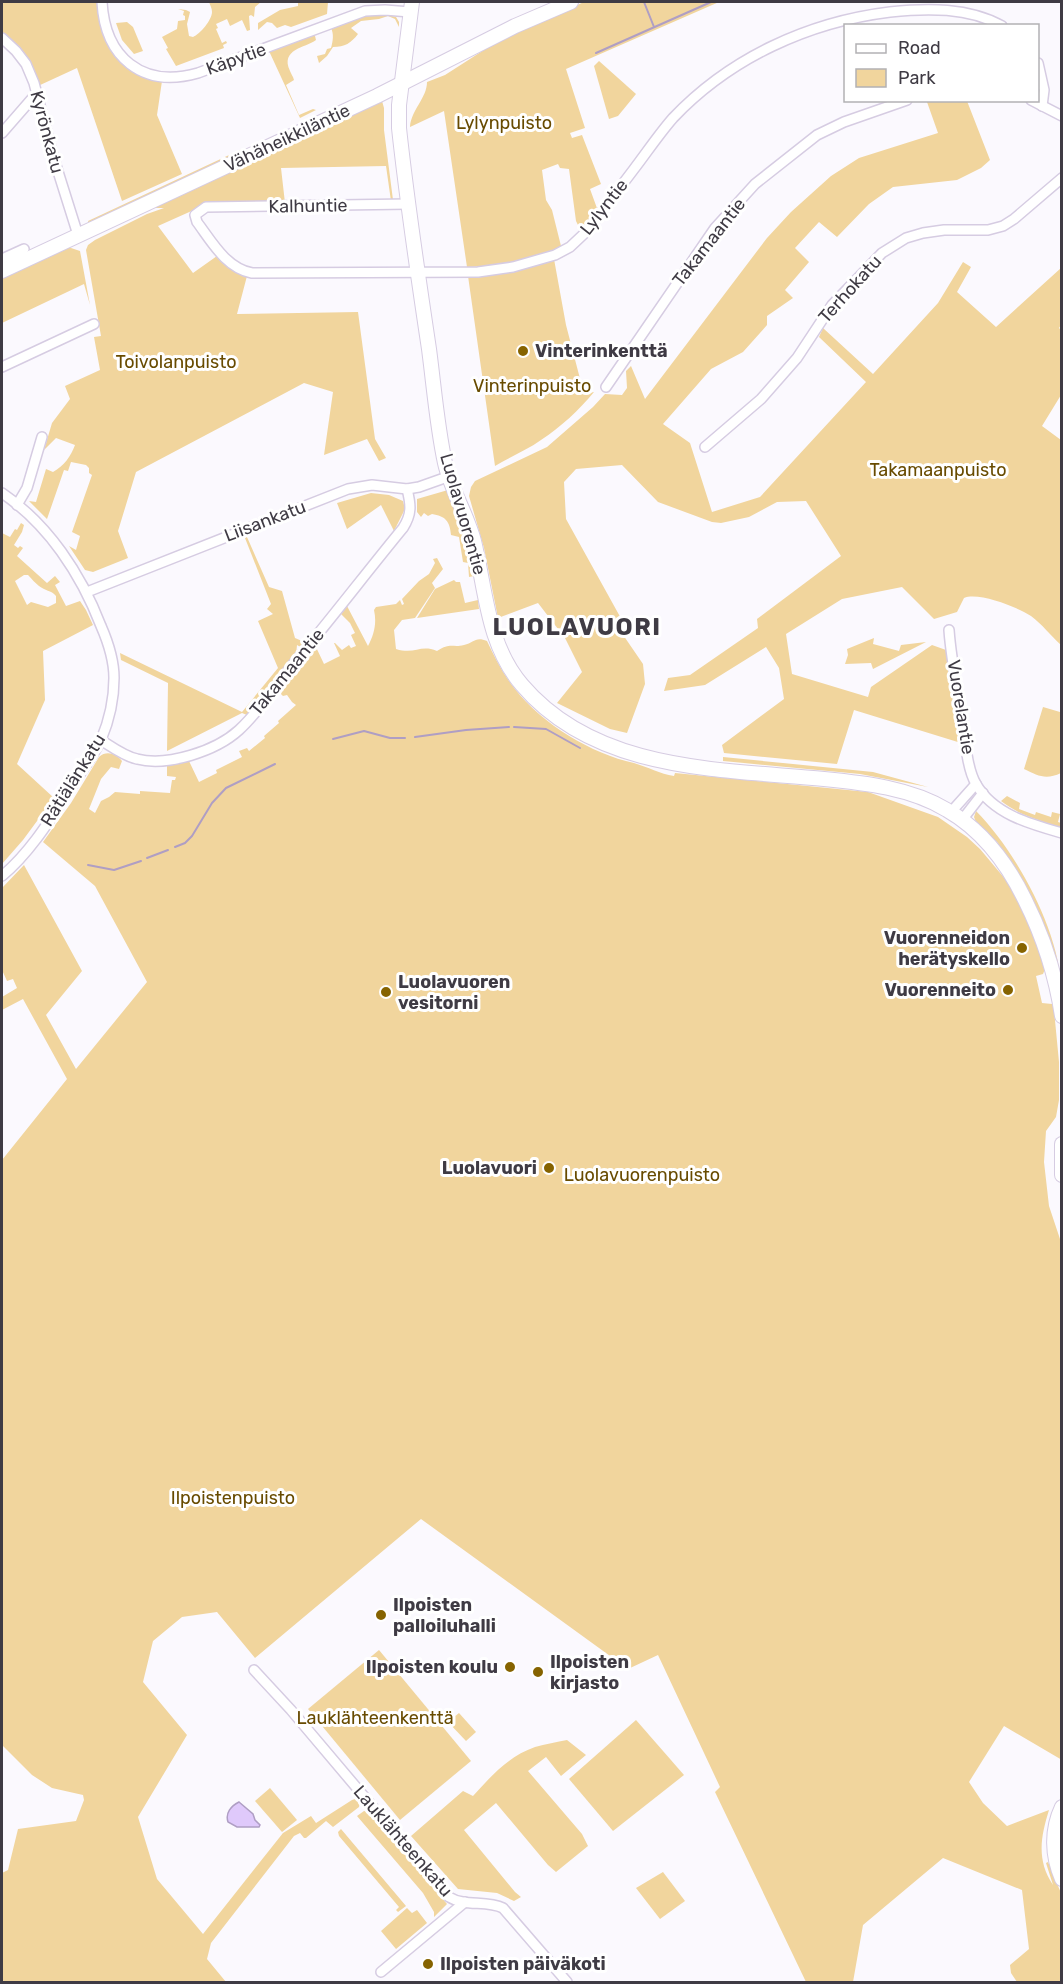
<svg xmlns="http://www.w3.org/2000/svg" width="1063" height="1984" font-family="Rubik,sans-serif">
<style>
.green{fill:#f1d59d;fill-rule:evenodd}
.water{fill:#dfc9fb;stroke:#af9ec4;stroke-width:1.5}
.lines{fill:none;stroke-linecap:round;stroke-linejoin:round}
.stream{stroke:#af9ec4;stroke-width:2}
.street-casing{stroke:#d6cce2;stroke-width:12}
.secondary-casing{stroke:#d6cce2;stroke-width:16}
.street{stroke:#fff;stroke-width:9}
.secondary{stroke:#fff;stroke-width:14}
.poi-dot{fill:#866300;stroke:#fff;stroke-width:2}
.labels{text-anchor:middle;stroke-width:6;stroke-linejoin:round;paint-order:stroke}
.street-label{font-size:18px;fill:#3f3b44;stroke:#fff}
.park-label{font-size:18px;fill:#684b00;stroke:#fff}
.poi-label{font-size:18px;font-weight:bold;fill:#3f3b44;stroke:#fff;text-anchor:start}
.district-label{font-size:24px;font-weight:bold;letter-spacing:1.5px;fill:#3f3b44;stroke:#fff}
</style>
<rect width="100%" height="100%" fill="#fbf9fe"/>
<!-- green -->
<g class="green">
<path d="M2 2H97C99 45 118 72 162 81L157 115 182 174 122 201 77 68 38 86 16 47 2 33Z"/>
<path d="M209 2H265H261L255 7 254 17 251 15 249 16 250 30 247 31 242 20 230 26 227 19 216 24 218 28 216 29 222 43 226 41 227 43 223 45 224 48 176 66 166 49 168 48 162 37 177 29 178 21 185 20V16L183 15 184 11 178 9 186 10 190 12 187 24 189 36 193 37C200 34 212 20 212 12 212 8 210 5 209 2Z"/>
<path d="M298 2H328L327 14 291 27 285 25 277 28 272 23 267 22 258 30V23L280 10 298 6Z"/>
<path d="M584 2H719L566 69 585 128 570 133 572 138 582 135 601 184 590 189 598 211 586 226 579 227 576 221 569 169 560 168 558 164 542 170 546 200 552 210 561 246C534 263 499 266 467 267L444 111 410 127C411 110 427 98 427 82L445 75 498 41Z"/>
<path d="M384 14 396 17 399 22V27L395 19 388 16 379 19 361 21 351 28 358 34C351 43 345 47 333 47L327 56 319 63 317 56 325 54 327 49 331 48C333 41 334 34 331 28L364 16Z"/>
<path d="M127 22 133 27 143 51 134 54 122 40 116 23Z"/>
<path d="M311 35 315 36 316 40C305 48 280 49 290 71 291 74 293 76 294 80L286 85 299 115 313 109 316 110 300 118 269 51Z"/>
<path d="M599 61 636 94 618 116 609 119 594 66Z"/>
<path d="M934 100 967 101 990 160 981 168 957 180 893 187 869 204 837 237 819 222 795 248 809 262 785 290 793 298 767 316V325L743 352 711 369 663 424 690 443 712 512 760 497 866 382 819 337 823 328 873 374 938 303 963 262 971 267 957 292 996 327 1061 268V325L1059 328 1062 331 1061 395 1042 426 1061 440V645C1051 636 1042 624 1031 616 1017 607 979 592 964 598L957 612 934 619 902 587 842 599 786 634 792 674 868 697 871 687 932 645 946 650 961 743 854 710 837 764 724 753 722 745 784 699 779 668 766 647 705 685 664 691 668 678 690 675 758 628 757 619 841 556 806 501 777 502 749 517 721 523 712 522 658 502 622 465 576 469 564 482 566 519 623 622 617 626 643 664 645 684 627 733 610 729 557 703 582 672 565 638 538 603 498 618 484 548 469 496 471 487 475 481 547 447 593 407 605 394 622 395 627 388 626 371 631 366 645 399 767 238 791 212 831 176 859 158 938 133 927 102Z"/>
<path d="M382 101 384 108V130L393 200 391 201 386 166 281 168 285 203 209 205 196 209 158 226 193 273 217 256 230 268 247 276 237 314 358 312 375 439 386 458 379 461 367 439 324 455 333 392 304 383 136 472 118 531 128 558 93 572 85 570 69 546 76 550 80 536 72 532 92 475 89 473V468L86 465 71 462 68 471 64 470 47 519 29 501 36 502 46 469 53 472C64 466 71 456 75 445L56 438 44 450 52 423 70 399 65 386 100 370 94 337 101 336 86 250 88 245 95 240 147 214 164 208H151Z"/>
<path d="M242 149 243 151 89 225 88 221Z"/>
<path d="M68 247 80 251 90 305 84 284 2 323V277Z"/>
<path d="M554 259 566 325 584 394 594 392C579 410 561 427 541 440 527 450 510 457 495 466L468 276 527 268Z"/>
<path d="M448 490 463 527 474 576 469 577 468 563 463 562 459 537 451 535C450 521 445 516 432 514L428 516 424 513 421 517 417 512V499Z"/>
<path d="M371 493 389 495 403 501 405 509 394 531 381 505 347 529 337 503Z"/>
<path d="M21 523 24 525 22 532 14 545 18 548 20 546 23 548 17 556 47 583 55 576 60 582 55 585 66 606 80 601 86 610 93 625 43 651 45 700 17 764 54 798 23 840 2 864V533L10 537 15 529 17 530ZM24 575H28C32 579 35 583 39 586 45 591 51 590 56 596V603L48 607 31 602 27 605 15 581Z"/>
<path d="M247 537 269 587 282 591 295 638 302 641 306 640 311 634 312 635 302 648 297 645 296 655 247 715 242 713 167 751 168 683 121 660 120 653 242 712 278 668 258 621 273 614 267 609 271 604 245 538Z"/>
<path d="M437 558 443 569 432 583 435 588 415 618 402 620 394 630 396 649C415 655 420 644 437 651 451 642 452 648 464 645 474 643 475 636 487 641 495 658 503 674 515 689 542 724 592 754 634 763 648 767 660 774 674 776L675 773 868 792 938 817 967 837 980 849 1011 886 1035 937 1045 969 1043 974 1036 976 1042 1003 1052 1004 1054 1010 1059 1062V1100L1056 1117 1046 1131 1044 1162 1049 1206 1062 1245V1760L1004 1726 969 1782 983 1803 1007 1826 1049 1810C1041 1836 1036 1860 1053 1885L1046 1863 1048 1862 1061 1893V1982H1017L1011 1973 1010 1965 1029 1949 1022 1890 943 1858 863 1925 853 1982H806L715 1792 720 1787 658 1655 628 1669 421 1519 255 1658 217 1612 182 1617 153 1641 143 1682 187 1735 138 1817 157 1879 203 1934 283 1833 311 1816 316 1823 352 1800 358 1798 360 1801 359 1807 333 1827 326 1821 306 1838H304L300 1833 294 1836 211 1943 207 1959 226 1982H2V1873L8 1870 18 1829 76 1821 84 1800 83 1795 52 1788 32 1775 2 1745V1160L67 1079 23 999 2 1010V997L17 988 13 979 7 981 2 970V888L24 865 82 971 46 1015 76 1069 147 982 95 886 43 842 71 803 99 757C107 750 116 754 122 761L119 769 111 767 101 779 89 809 95 813 101 801 109 797 115 792 140 794V791L170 793 172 780H175L176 777 167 776V766L189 761 199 782 217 773 216 770 242 757 239 751 247 748 249 751 265 738 264 736 279 723 278 721 296 705 292 702 287 695 283 696 278 691 315 645 324 664 340 656 334 643H335L342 650 349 645 351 648 356 646 351 635 355 633 350 623 341 614 347 606 368 646C374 635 377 623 374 610L376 607 396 604 400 600 402 605 404 604 402 599 419 581 429 574 435 563 433 559Z"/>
<path d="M454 580 456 582H460L465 603 478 600 479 609 417 618 435 589Z"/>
<path d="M874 638 873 644 899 651 901 645 926 642 873 669 871 663 845 664 848 655 847 649Z"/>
<path d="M1043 707 1060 712 1061 709V773C1046 780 1038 776 1024 769Z"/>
<path d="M723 757 873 772 928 787 860 774 723 761Z"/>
<path d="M1007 796 1020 803 1019 809 1035 815 1036 812 1051 817 1052 812 1060 814 1058 822 1061 823V827C1040 821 1019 815 1001 801Z"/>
<path d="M976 811C1016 851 1061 933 1061 990L1011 863 997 842 976 822 974 817Z"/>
<path d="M379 1650 471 1761 400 1820 308 1709Z"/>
<path d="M459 1713 476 1732 466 1741 448 1722Z"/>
<path d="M636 1720 684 1775 613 1831 569 1779Z"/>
<path d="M567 1740 586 1755 561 1776 546 1757 528 1771 582 1834 588 1846 556 1872 548 1865 496 1803 464 1830 515 1892 521 1897 514 1901 497 1893 458 1889 411 1836 463 1791 473 1796C491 1776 509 1756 535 1747 545 1744 557 1742 567 1740Z"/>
<path d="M270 1788 297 1820 282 1832 255 1801Z"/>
<path d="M364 1811 369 1812 447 1904 434 1917V1912L423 1893 357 1816Z"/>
<path d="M341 1829 406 1906 398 1912 396 1910 399 1907 339 1836 338 1832Z"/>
<path d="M663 1872 685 1901 660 1919 636 1888Z"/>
<path d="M407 1908 412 1913 417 1910 427 1923 396 1949 381 1931Z"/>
</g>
<!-- water -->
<path class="water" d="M239 1802 253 1814 255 1820 260 1825 259 1827H237L228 1822C225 1813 231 1806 239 1802Z"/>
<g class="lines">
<!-- stream -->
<g class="stream">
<path d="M644 2 654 27"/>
<path d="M596 53 711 2"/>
<path d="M514 727 546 729 580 748"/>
<path d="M415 737 466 730 509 727"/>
<path d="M333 739 364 731 390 738H405"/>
<path d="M175 847 185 843 192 836 212 803 226 788 275 764"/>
<path d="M147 858 168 850"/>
<path d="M88 865 114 870 141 861"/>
</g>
<!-- street casing -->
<g class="street-casing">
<g id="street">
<path d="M102 2C105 57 142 89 198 73L365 11 385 10 410 12"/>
<path d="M2 38 16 51 26 64 34 83 55 162 78 235"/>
<path d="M1038 63 1044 90 1042 106"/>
<path d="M1031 100 1062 116"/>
<path d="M2 133 36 94"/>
<path d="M409 204 206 207 195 215 197 222C212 242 226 268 252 273L478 272 513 267 555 255 570 247 587 231C603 210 619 189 634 169 647 152 659 134 673 118 730 58 808 22 890 12 926 8 969 7 1002 26"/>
<path d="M2 259 24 249"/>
<path d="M2 367 94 324"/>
<path d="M606 387 715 228 755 184 817 135 844 122 907 100"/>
<path d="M705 447 761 399 797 358 832 305 882 253 906 238 923 233 944 230H988L1003 226 1014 219 1062 178"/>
<path d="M2 493C48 524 81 574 101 626 108 642 114 661 114 678 114 699 109 721 101 740 94 755 83 769 74 783 53 815 32 851 2 876"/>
<path d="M17 505 27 488 42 437"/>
<path d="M87 592 348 489 372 485 407 489 419 487 450 476"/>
<path d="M949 630C951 659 957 687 962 716 965 735 966 767 976 784 993 814 1030 824 1062 833"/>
<path d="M101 740C112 747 124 756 137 759 167 767 216 751 239 730 260 711 276 685 294 663 331 619 366 573 403 528 412 514 411 505 407 489"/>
<path d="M951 812 976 784"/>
<path d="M962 820 983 793"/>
<path d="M254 1670 291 1710 449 1897C465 1907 486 1900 503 1908L567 1982"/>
<path d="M381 1972 465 1902"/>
</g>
</g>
<!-- secondary casing -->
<g class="secondary-casing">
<g id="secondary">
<path d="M412 2 399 105V128C407 202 418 276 429 349 434 387 437 426 445 463 451 490 467 514 474 541 486 591 487 644 522 685 596 772 720 769 824 779 865 783 911 788 947 810 982 830 1008 865 1025 900 1043 936 1056 976 1062 1016"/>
<path d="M2 271 377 96 515 26 571 2"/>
<path d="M1062 1144V1175"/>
<path d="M1062 1807C1051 1830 1052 1856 1062 1879"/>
</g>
</g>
<!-- street -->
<use href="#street" class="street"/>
<!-- secondary -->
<use href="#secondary" class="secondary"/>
</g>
<!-- markers -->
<g class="poi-dot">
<circle cx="523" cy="351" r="6"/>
<circle cx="1022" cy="948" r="6"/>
<circle cx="1008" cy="990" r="6"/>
<circle cx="386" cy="992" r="6"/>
<circle cx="549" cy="1168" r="6"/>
<circle cx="381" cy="1615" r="6"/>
<circle cx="510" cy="1667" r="6"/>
<circle cx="538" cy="1672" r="6"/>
<circle cx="428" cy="1964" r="6"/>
</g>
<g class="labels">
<!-- street labels -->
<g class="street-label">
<text transform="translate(236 59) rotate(-20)" y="6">Käpytie</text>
<text transform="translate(47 132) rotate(75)" y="6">Kyrönkatu</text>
<text transform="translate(287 138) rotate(-25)" y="6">Vähäheikkiläntie</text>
<text transform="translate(308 206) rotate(-1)" y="6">Kalhuntie</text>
<text transform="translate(604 207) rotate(-52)" y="6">Lylyntie</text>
<text transform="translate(709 242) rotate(-52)" y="6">Takamaantie</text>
<text transform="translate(850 289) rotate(-48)" y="6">Terhokatu</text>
<text transform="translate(463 514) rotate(74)" y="6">Luolavuorentie</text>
<text transform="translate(265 521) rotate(-21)" y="6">Liisankatu</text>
<text transform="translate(287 672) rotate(-51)" y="6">Takamaantie</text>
<text transform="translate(961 707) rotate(81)" y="6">Vuorelantie</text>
<text transform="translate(73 780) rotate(-58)" y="6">Rätiälänkatu</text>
<text transform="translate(403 1841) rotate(49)" y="6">Lauklähteenkatu</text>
</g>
<!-- park labels -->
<g class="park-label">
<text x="504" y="129">Lylynpuisto</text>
<text x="176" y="368">Toivolanpuisto</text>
<text x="532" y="392">Vinterinpuisto</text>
<text x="938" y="476">Takamaanpuisto</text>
<text x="642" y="1181">Luolavuorenpuisto</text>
<text x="233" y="1504">Ilpoistenpuisto</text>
<text x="375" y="1724">Lauklähteenkenttä</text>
</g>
<!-- poi labels -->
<g class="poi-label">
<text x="535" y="357">Vinterinkenttä</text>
<text x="1010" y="944" text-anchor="end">Vuorenneidon<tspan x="1010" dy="21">herätyskello</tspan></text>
<text x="398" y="988">Luolavuoren<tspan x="398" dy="21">vesitorni</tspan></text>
<text x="996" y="996" text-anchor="end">Vuorenneito</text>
<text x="537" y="1174" text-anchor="end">Luolavuori</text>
<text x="393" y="1611">Ilpoisten<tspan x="393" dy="21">palloiluhalli</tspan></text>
<text x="550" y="1668">Ilpoisten<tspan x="550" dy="21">kirjasto</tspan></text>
<text x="498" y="1673" text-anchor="end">Ilpoisten koulu</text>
<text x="440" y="1970">Ilpoisten päiväkoti</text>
</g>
<!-- district labels -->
<g class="district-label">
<text x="577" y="635">LUOLAVUORI</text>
</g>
</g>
<!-- border -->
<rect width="1063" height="1984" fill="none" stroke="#3f3b44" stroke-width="6"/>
<!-- legend -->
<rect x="844" y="24" width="195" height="78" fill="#ffffff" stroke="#b2b1b4" stroke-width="1.5"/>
<rect x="856" y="44" width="30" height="9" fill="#ffffff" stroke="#b2b1b4" stroke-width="1.5"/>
<text x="898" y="54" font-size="18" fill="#3f3b44">Road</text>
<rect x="856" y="69" width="30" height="18" fill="#f1d59d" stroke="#b2b1b4" stroke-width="1.5"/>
<text x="898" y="84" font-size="18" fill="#3f3b44">Park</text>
</svg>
